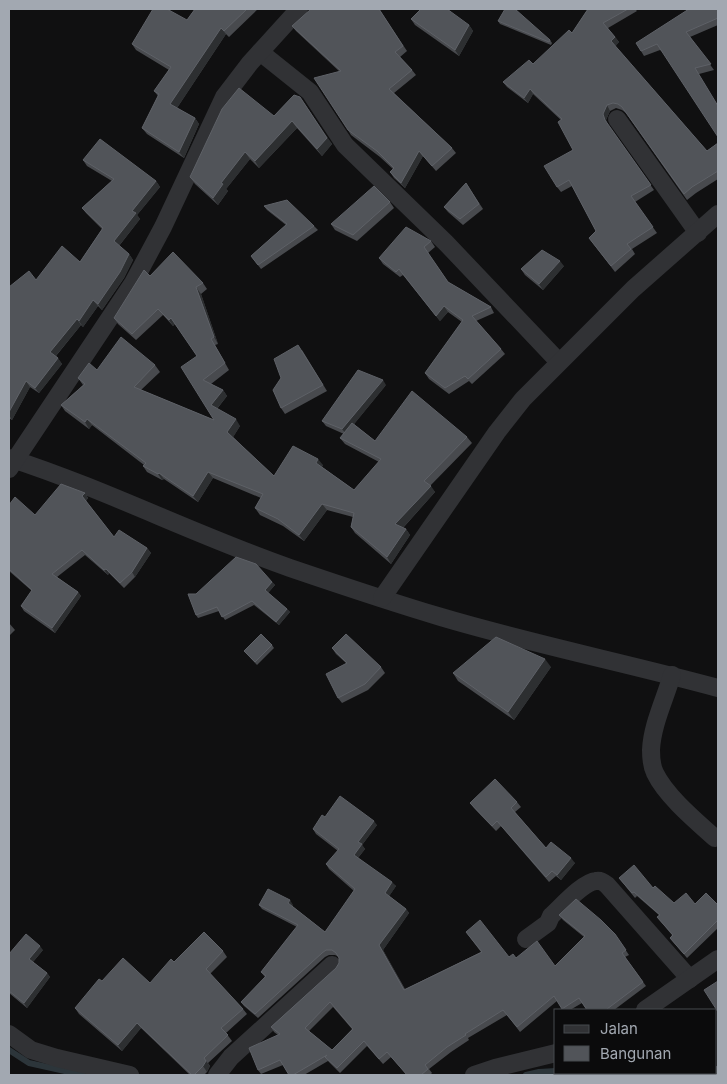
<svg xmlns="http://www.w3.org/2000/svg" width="727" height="1084" font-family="Inter,sans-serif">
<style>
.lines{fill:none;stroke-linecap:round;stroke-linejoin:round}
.stream{stroke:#2c353a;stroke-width:6}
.street{stroke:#313235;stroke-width:18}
.wall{fill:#484a4e;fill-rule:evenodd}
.shaded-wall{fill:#2d2f31}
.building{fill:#515459;stroke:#5e6167;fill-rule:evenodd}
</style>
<rect width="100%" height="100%" fill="#101011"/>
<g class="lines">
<!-- stream -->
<g class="stream">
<path d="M9 1050 29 1063 83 1075"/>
<path d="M579 1073 587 1075"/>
<path d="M526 1075 539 1072 556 1071"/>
</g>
<!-- street -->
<g class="street">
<path d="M260 52 310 92 345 145 446 243 559 362"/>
<path d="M617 119 698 233"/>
<path d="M9 458C105 489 195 535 290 568 340 585 390 602 441 617 532 644 626 663 718 688"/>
<path d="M9 469 133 283 163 227 224 97 250 63 299 9"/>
<path d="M382 598 497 432 523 399 633 289 718 214"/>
<path d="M672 675C665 699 652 725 651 750 651 756 652 767 655 773 666 796 696 821 715 838"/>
<path d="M526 939 548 923 551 916C561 907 583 882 596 881 600 880 603 882 607 885L690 979"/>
<path d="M645 1010 718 959"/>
<path d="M9 1034 31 1050 57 1058 130 1075"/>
<path d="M636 1073 638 1075"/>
<path d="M217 1075 231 1057 332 965"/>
<path d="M474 1075 495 1068 556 1053"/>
</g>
</g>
<!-- wall -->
<g class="wall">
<path d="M195 9H258L229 37 226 34 177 108 195 118 199 124 184 158 147 134 142 128 158 96 154 91 169 70 136 50 132 44 187 20Z"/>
<path d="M379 9 407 51 400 57 412 70 416 75 394 93 452 148 456 153 436 171 423 156 405 188 394 178 390 172 393 169 380 157 351 135 348 130 339 71 296 31 292 26Z"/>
<path d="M588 9H635L637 11 608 28 619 42 615 46 707 151 718 143V179L696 193 687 200 626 113 622 110 616 108 610 111 606 120 608 125 654 190 635 202 657 233 632 249 635 254 615 272 589 238 596 231 572 186 561 192 557 187 573 150 561 120 533 94 528 103 507 87 503 82 533 64 572 33Z"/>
<path d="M718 9V25L690 37 714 70 699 74 660 50 644 56 641 51Z"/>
<path d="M411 19 469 25 473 31 459 56 415 25Z"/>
<path d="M498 21 550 40 552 43 551 45 500 24Z"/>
<path d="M294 95 332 144 322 156 297 128 259 168 250 159 226 189 228 191 218 205 195 184 190 177 274 116Z"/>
<path d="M83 160 156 181 160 187 137 215 140 219 119 246 129 254 133 260 124 278 102 310 98 306 83 327 81 325 56 356 62 364 39 393 30 387 12 420 9 418V287L36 280 80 262 102 229 86 213 82 208 112 181 87 166Z"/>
<path d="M466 183 483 209 463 225 448 212 444 207Z"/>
<path d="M390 202 394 208 357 241 335 230 331 224Z"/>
<path d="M264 206 314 226 318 230 261 269 251 256 286 225 267 210Z"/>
<path d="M431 241 435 247 428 253 448 282 491 307 494 313 476 321 501 349 505 354 472 384 469 381 449 394 429 379 425 373 462 322 448 312 440 321 403 275 400 277 383 264 379 258Z"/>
<path d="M564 266 543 290 525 275 521 269Z"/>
<path d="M150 276 203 283 207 289 201 294 218 344 215 345 229 370 211 384 223 390 227 396 217 409 240 426 233 437 274 476 323 465 322 467 354 490 379 462 345 444 340 438 344 434 326 426 322 421 386 385 354 424 375 441 467 437 472 443 430 486 435 492 403 528 406 529 410 535 391 564 355 533 351 527 353 517 327 510 304 541 283 526 260 515 255 508 261 498 213 478 198 502 164 479 162 480 147 472 143 466 144 465 92 425 89 429 65 411 61 405 83 385 78 378 97 370 155 365 160 372 141 390 214 420 197 356 175 324 173 326 163 315 136 340 118 324 114 318Z"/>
<path d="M302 350 327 391 285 414 281 408V378Z"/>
<path d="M85 493 88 498 86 501 114 537 147 548 151 553 135 577 124 588 109 573 108 575 85 555 57 577 78 592 81 596 55 633 24 611 21 606 32 591 9 571V505L35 515Z"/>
<path d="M272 582 275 585 268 593 287 609 290 612 279 625 254 605 225 620 219 611 198 618 196 615V594Z"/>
<path d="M9 623 15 630 9 636Z"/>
<path d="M272 645 274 648 257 665 244 651Z"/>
<path d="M332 648 381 667 385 673 368 690 342 703 338 698 346 663 336 654Z"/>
<path d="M551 667 514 720 458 681 453 673Z"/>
<path d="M517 802 521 807 515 812 546 848 575 863 561 880 556 876 549 882 501 826 496 831 474 808 470 803Z"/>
<path d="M325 817 377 825 362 845 365 849 358 858 396 886 389 896 406 909 409 913 383 950 405 989 481 952 466 932 509 957 555 966 584 937 563 920 559 915 615 934 629 955 625 957 646 986 614 1010H587L582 1003 570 1010H563L557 1001 520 1032 507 1015 468 1038 469 1040 451 1052 429 1069 432 1073 430 1075H407L391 1057 383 1064 367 1046 340 1073 328 1061 304 1075H289L283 1065 261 1074 258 1070 278 1035 274 1032 271 1027 336 968 339 963V957L335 955H329L325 957 258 1018 244 1006 241 1002 265 977 261 972 297 927 262 909 259 905H293L292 906 325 932 354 891 329 869 326 864 338 851 316 834 313 829ZM333 1007 352 1029 332 1050 309 1031Z"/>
<path d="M619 878 653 888 674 903 718 905V928L687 958 670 938 672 935 657 917 659 915 637 896 635 898Z"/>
<path d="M43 950 33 962 47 973 50 977 27 1008 9 993V954Z"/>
<path d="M223 951 227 957 210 974 243 1009 247 1014 226 1033 232 1041 208 1063 210 1066 207 1072 204 1075H190L141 1028 122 1051 79 1014 75 1008 102 981 150 983Z"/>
</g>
<!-- shaded-wall -->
<g class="shaded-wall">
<path d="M469 25 473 31 459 56 455 50Z"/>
<path d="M221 28 226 34 175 111 170 104Z"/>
<path d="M615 37 619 42 615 47 611 41Z"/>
<path d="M530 89 533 94 528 103 524 98Z"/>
<path d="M300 97 332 144 322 156 317 149Z"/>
<path d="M607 105 610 111 606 120 608 125 605 120 603 114Z"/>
<path d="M195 118 199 124 184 158 179 152Z"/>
<path d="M292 121 297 128 259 168 255 161Z"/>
<path d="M419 151 423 156 405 188 401 183Z"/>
<path d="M245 152 250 159 226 189 228 191 218 205 213 198 221 183Z"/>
<path d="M156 181 160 187 137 215 140 219 118 247 114 241 132 211Z"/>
<path d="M129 254 133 260 124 278 102 310 98 304Z"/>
<path d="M560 261 564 266 543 290 539 284Z"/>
<path d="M196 287 201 294 218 344 214 337Z"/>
<path d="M93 300 98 306 83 327 79 321Z"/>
<path d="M444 306 448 312 440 321 436 316Z"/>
<path d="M171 318 175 324 173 326 169 320Z"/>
<path d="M77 319 81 325 54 358 50 352Z"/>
<path d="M58 358 62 364 39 393 35 388Z"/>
<path d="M383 380 386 385 346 434 342 429Z"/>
<path d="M26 381 30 387 12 420 9 415V412Z"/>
<path d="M223 390 227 396 215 411 211 405Z"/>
<path d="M87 419 92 425 89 429 85 422Z"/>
<path d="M236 419 240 426 232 439 227 432Z"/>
<path d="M318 459 323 465 320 469 316 463Z"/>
<path d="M208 472 213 478 198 502 193 496Z"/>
<path d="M159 473 164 479 162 480 158 474Z"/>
<path d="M431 486 435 492 400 531 395 524Z"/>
<path d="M85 493 88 498 86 501 82 496Z"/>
<path d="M322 504 327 510 304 541 299 535Z"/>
<path d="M406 529 410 535 391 564 387 557Z"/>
<path d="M147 548 151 553 135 577 132 572Z"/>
<path d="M106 569 109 573 108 575 104 570Z"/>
<path d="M272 582 275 585 267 594 265 590Z"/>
<path d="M78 592 81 596 55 633 52 628Z"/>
<path d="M287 609 290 612 279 625 276 622Z"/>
<path d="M545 659 551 667 514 720 508 712Z"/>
<path d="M374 821 377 825 362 845 365 849 357 859 354 855 358 842Z"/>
<path d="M571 858 575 863 561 880 557 875Z"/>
<path d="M392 882 396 886 388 898 385 893Z"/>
<path d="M290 900 293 905 292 907 288 903Z"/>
<path d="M406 909 409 913 383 950 407 994 379 945Z"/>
<path d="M40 946 43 950 32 963 29 959Z"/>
<path d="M47 973 50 977 27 1008 24 1003Z"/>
<path d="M137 1023 141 1028 122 1051 118 1045Z"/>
<path d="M206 1061 210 1066 207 1072 203 1066Z"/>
</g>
<!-- building -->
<g class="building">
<path d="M153 9H167L187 20 195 9H247L224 31 221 28 170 104 195 118 179 152 142 128 159 94 154 91 171 67 132 44Z"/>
<path d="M311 9H379L403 46 395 52 412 70 389 89 452 148 432 166 419 151 401 183 390 172 394 168 377 151 348 130 314 78 341 71 292 26Z"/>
<path d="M421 9H447L469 25 455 50 411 19Z"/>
<path d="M505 9H515L550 40 549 42 498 21Z"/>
<path d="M588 9H628L603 23 615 37 611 41 707 151 718 143V171L692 187 684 194 622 107 618 104 613 103 607 105 603 114 605 120 651 185 631 196 653 227 627 244 631 249 611 266 589 238 596 231 569 180 557 187 544 166 573 150 558 122 562 119 530 89 524 98 503 82 529 60 533 64 569 30 572 33Z"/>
<path d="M689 9H718V18L686 32 711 64 695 68 718 106V137L657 44 641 51 636 43Z"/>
<path d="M239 88 274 116 294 95 300 97 327 138 317 149 292 121 255 161 245 152 221 183 223 184 213 198 190 177 222 109Z"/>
<path d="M100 139 156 181 132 211 136 213 114 241 129 254 120 272 98 304 93 300 79 321 77 319 50 352 58 358 35 388 26 381 9 412V287L29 271 36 280 62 246 80 262 103 228 82 208 114 179 83 160Z"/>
<path d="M466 183 479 204 460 219 444 207Z"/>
<path d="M374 186 390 202 353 235 331 224Z"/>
<path d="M287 200 314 226 258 265 251 256 287 224 264 206Z"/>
<path d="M406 227 431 241 424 247 448 282 491 307 472 316 501 349 468 379 465 376 445 388 425 373 463 320 444 306 436 316 399 269 396 272 379 258Z"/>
<path d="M542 250 560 261 539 284 521 269Z"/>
<path d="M173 252 203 283 196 287 214 337 211 339 225 363 203 380 223 390 211 405 236 419 227 432 274 476 293 446 318 459 316 463 354 490 381 459 340 438 352 423 375 441 412 391 467 437 424 481 431 486 395 524 406 529 387 557 351 527 354 513 322 504 299 535 278 519 255 508 263 494 208 472 193 496 159 473 158 474 143 466 146 463 87 419 85 422 61 405 85 384 78 378 89 363 97 370 121 337 155 365 134 387 214 420 181 367 197 356 171 318 169 320 158 309 132 334 114 318 144 270 150 276Z"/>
<path d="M298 345 323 385 281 408 273 390 281 378 274 359Z"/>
<path d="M358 370 383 380 342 429 322 421Z"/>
<path d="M61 484 85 493 82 496 114 537 119 530 147 548 132 572 120 583 106 569 104 570 82 550 52 574 78 592 52 628 21 606 32 590 9 569V505L15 497 35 515Z"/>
<path d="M236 557 256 564 272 582 265 590 287 609 276 622 252 601 222 617 217 607 196 615 188 594H196Z"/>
<path d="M261 634 272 645 255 662 244 651Z"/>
<path d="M346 634 381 667 365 684 338 698 326 674 347 663 332 648Z"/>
<path d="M496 637 545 659 508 712 453 673Z"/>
<path d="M495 779 517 802 511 808 546 848 551 842 571 858 557 875 552 871 546 877 497 821 492 826 470 803Z"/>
<path d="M340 796 374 821 358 842 362 844 354 855 392 882 385 893 406 909 379 945 404 990 482 952 466 932 480 920 509 957 513 954 516 958 537 941 555 966 585 936 559 915 576 899 601 920 615 934 626 950 622 953 643 982 607 1009 608 1010H587L579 998 562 1009 554 996 517 1027 503 1010 465 1034 466 1035 447 1047 425 1065 428 1069 421 1075H407L387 1052 379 1059 364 1041 337 1068 325 1057 327 1055 293 1075H289L280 1060 258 1070 249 1048 280 1034 271 1027 336 968 339 963V958L336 953 332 950H326L322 953 255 1014 241 1002 266 976 261 972 298 925 259 905 268 889 290 900 288 903 325 932 355 889 326 864 339 849 313 829 322 815 325 817ZM330 1002 353 1029 332 1050 305 1028Z"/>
<path d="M634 865 653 888 655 886 674 903 686 893 695 904 706 893 718 905V920L684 954 670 938 673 935 657 917 660 915 634 892 632 893 619 878Z"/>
<path d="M204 932 223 951 206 969 243 1009 221 1028 228 1035 204 1058 206 1061 203 1066 194 1075H192L137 1023 118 1045 75 1008 99 979 102 981 123 958 150 983 171 959 174 962Z"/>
<path d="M26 934 40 946 29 959 47 973 24 1003 9 991V954Z"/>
<path d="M718 981V1012L704 990Z"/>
<path d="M716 1066 718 1070V1075H671L669 1073H716Z"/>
</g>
<!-- border -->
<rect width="727" height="1084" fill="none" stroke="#a2a8b1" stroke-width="20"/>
<!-- legend -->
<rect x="554" y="1009" width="162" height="65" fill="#0b0b0c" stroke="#474a4e"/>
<rect x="564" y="1025" width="25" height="8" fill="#313235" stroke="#474a4e"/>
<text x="600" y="1034" font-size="15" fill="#a2a8b1">Jalan</text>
<rect x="564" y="1046" width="25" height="15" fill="#515459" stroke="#474a4e"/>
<text x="600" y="1059" font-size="15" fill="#a2a8b1">Bangunan</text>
</svg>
